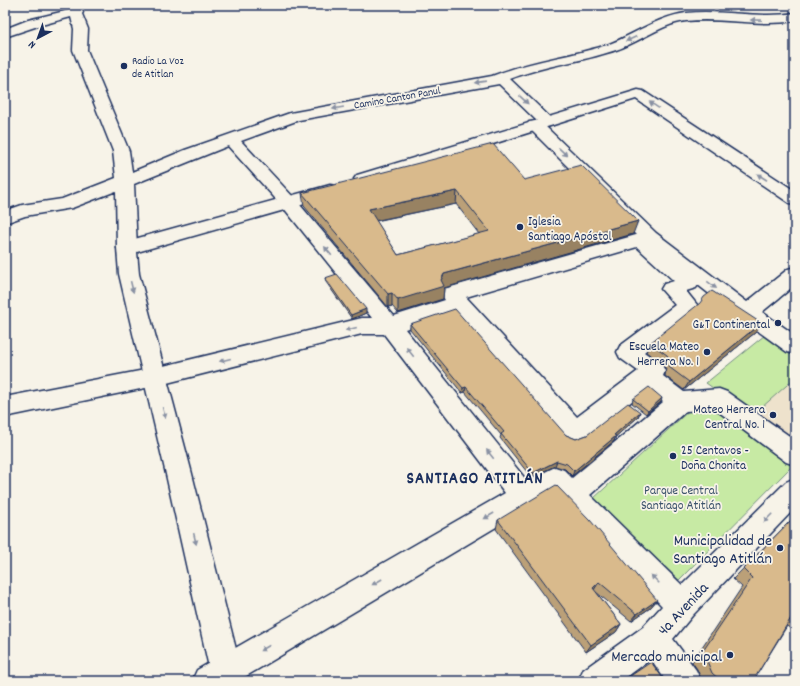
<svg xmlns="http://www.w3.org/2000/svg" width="800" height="686" font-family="Dekko,sans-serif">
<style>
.built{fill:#eee2cc}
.green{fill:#c7eaa4;stroke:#718c81}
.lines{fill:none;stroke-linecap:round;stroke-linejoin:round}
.minor-casing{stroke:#1b2f5e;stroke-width:3}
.major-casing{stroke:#1b2f5e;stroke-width:3}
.minor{fill:#f7f3e8;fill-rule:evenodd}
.major{fill:#f7f3e8;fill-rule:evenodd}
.wall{fill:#bba078;stroke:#1b2f5e;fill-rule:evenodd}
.shaded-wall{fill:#988262;stroke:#1b2f5e}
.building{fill:#d9ba8c;stroke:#1b2f5e;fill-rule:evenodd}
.oneway{fill:#8991a3}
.poi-dot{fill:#1b2f5e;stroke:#f7f3e8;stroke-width:1.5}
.labels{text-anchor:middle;stroke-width:3.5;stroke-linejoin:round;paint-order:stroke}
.far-poi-label{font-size:11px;fill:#1b2f5e;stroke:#f7f3e8;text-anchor:start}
.far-street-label{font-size:11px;fill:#1b2f5e;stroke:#f7f3e8}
.poi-label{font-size:13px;fill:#1b2f5e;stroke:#f7f3e8;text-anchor:end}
.park-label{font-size:13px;fill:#3d546c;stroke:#f7f3e8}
.near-poi-label{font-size:16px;fill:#1b2f5e;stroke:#f7f3e8;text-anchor:end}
.near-street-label{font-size:16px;fill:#1b2f5e;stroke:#f7f3e8}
.district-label{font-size:17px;font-weight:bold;letter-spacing:1px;fill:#1b2f5e;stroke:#f7f3e8}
</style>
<rect width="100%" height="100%" fill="#f7f3e8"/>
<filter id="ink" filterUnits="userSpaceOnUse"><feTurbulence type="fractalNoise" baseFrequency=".025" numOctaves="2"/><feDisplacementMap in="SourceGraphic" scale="8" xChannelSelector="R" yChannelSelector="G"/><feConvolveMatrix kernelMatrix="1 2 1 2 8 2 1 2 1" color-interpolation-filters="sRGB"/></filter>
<g filter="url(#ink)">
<!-- built -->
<path class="built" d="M765 335 795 348V448L706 383Z"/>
<!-- green -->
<g class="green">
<path d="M765 335 795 354V378L752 416 706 383Z"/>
<path d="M694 406 719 408 795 463 679 580 593 499Z"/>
</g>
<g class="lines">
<!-- minor casing -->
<g class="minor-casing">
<path id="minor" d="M67 5H79L83 12 82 14 88 29 87 50 129 151 132 172 185 150 290 113 492 76C529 61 569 57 607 45 634 35 657 17 686 13 722 9 757 19 795 13V21C757 27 722 17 686 21 661 24 640 42 616 50 582 62 544 65 510 79L555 122 553 125 545 126 656 233 747 302 788 269 795 267V285L762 312 795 335V354L787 352 740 318 698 285 696 288 686 291 698 306 695 311 644 352 662 365 665 371 663 376 684 392 719 389 727 392 795 440V465L786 462 715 409 686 411 590 495 682 585 786 482 795 478V508L692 616 673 639 696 670 701 681H666L651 659 621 681H578L583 670 643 627 662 606 553 493 238 681H192L197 670 505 493 384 334H362L155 386 5 417V397L155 368 362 318H372L283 207 228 146 134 184 137 248 134 253 127 254 120 253 117 248 116 191 72 208 25 216 5 223V211L22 205 62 199 116 178 113 151 73 50 74 29 71 17 38 26 5 37V29L28 20 69 10ZM499 84 537 121 529 122 527 125 529 128 636 235 444 289 441 294 445 300 394 316 295 199 241 141 299 120ZM637 247 674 281 664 284 661 289 675 305 620 346 617 352 620 358 638 371 577 417 466 297ZM455 312 566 439 575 442 584 439 647 389 663 402 572 478 564 470 555 467 527 481 405 329Z"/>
</g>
<!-- major casing -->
<g class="major-casing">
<g id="major">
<path d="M638 90 643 91 795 191V204L789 203 636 99 369 183 363 184 357 183 354 179 357 175Z"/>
<path d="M330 185 336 186 339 190 336 194 295 207 137 252 139 274 191 470 244 681H212L165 470 119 274 117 248 120 243Z"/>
</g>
</g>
<!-- minor -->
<use href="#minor" class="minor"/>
<!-- major -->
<use href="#major" class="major"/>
</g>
<!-- wall -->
<g class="wall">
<path d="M524 180 633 234 444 288 443 299 398 313 392 306 388 307 304 206 302 193ZM456 204 479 234 398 255 376 221Z"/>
<path d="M325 278 366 313 352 319 326 282Z"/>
<path d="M410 324 566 435 576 439 587 435 640 412 638 417 616 436 614 441 572 476 565 469 555 466 531 477 500 438 501 435 465 392 462 393 410 329Z"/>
<path d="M756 332 684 390 665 376 666 370 663 364 646 352 650 343Z"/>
<path d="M633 399 661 402 646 414 632 403Z"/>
<path d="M795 516V632L787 626 753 681H702L697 669 692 662 742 587 733 579Z"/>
<path d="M498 520 657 600 650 608 631 621 596 592 621 624 616 632 586 652 496 529Z"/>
</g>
<!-- shaded-wall -->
<g class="shaded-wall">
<path d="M457 191 456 204 369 222V209Z"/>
<path d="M638 221 633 234 444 288 443 299 398 313V300L441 280 444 274Z"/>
<path d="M392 293V306L388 307V294Z"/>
<path d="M366 309V313L352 319 351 315Z"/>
<path d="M761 323 756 332 684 390 689 382Z"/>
<path d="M466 387 465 392 462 393 463 388Z"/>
<path d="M662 398 661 402 646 414 648 411Z"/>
<path d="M640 412 638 417 612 440 614 435Z"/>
<path d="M616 436 614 441 572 476 574 471Z"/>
<path d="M557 461 555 466 531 477 533 473Z"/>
<path d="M599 582 594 590 593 588Z"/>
<path d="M657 600 650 608 631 621 637 614Z"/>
<path d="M621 624 616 632 586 652 591 645Z"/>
</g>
<!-- building -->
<g class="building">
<path d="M493 144 524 180 581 165 638 221 444 274 441 280 444 286 398 300 392 293 388 294 302 193ZM457 191 489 231 398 255 369 209Z"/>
<path d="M337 274 366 309 351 315 325 278Z"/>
<path d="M712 291 761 323 689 382 669 367 671 362 667 355 650 343 700 303 704 297Z"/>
<path d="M455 309 566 435 576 439 587 435 628 403 640 412 614 435 616 436 574 471 567 464 557 461 533 473 501 434 504 432 466 387 463 388 410 324Z"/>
<path d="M649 387 662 398 648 411 633 399Z"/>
<path d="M556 485 590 520 657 600 637 614 599 582 593 588 621 624 591 645 498 520Z"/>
<path d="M795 516V614L794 613 753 681H721L712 673 707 661 701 654 752 578 743 569Z"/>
<path d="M651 662 665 681H623Z"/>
</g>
<!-- one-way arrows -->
<defs><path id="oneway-solid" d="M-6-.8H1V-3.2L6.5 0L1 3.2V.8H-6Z"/></defs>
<g class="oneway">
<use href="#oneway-solid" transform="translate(756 20) rotate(-179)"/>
<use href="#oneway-solid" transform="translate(631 39) rotate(156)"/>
<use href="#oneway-solid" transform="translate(480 82) rotate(172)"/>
<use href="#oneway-solid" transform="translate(524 100) rotate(43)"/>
<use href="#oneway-solid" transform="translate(654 105) rotate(-146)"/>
<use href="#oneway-solid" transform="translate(338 108) rotate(170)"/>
<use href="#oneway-solid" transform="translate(563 152) rotate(44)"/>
<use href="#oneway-solid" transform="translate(762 177) rotate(-147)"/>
<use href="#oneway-solid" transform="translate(328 251) rotate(-129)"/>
<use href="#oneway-solid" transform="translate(712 285) rotate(38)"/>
<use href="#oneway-solid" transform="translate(132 287) rotate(76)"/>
<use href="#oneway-solid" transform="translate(351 329) rotate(166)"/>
<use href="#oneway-solid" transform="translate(410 352) rotate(-128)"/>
<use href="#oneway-solid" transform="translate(225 360) rotate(166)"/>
<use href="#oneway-solid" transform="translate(164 413) rotate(76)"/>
<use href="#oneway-solid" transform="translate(490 454) rotate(-128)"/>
<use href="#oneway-solid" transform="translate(489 516) rotate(150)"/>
<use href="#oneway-solid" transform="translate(768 518) rotate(134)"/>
<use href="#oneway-solid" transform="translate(195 539) rotate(77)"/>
<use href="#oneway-solid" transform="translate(655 579) rotate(-135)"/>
<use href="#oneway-solid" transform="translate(377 582) rotate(150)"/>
<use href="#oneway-solid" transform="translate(265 648) rotate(150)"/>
</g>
</g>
<!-- markers -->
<g class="poi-dot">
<circle cx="124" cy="66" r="4"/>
<circle cx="520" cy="227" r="4"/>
<circle cx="778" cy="323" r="4"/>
<circle cx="707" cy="352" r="4"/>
<circle cx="773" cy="415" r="4"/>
<circle cx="673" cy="456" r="4"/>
<circle cx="780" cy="548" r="4"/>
<circle cx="730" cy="655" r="4"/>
</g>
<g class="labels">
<!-- far-poi labels -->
<g class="far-poi-label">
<text x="132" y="64">Radio La Voz<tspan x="132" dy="13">de Atitlan</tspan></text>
</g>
<!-- far-street labels -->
<g class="far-street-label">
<text transform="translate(397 97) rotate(-10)" y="4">Camino Canton Panul</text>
</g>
<!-- poi labels -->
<g class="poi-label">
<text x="528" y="225" text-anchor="start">Iglesia<tspan x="528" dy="15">Santiago Apóstol</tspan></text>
<text x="770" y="328">G&amp;T Continental</text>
<text x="699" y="350">Escuela Mateo<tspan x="699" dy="15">Herrera No. 1</tspan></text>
<text x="765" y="413">Mateo Herrera<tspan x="765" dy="15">Central No. 1</tspan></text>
<text x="681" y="454" text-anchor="start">25 Centavos -<tspan x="681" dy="15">Doña Chonita</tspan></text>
</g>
<!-- park labels -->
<g class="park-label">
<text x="681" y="494">Parque Central<tspan x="681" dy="15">Santiago Atitlán</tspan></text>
</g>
<!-- near-poi labels -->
<g class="near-poi-label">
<text x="772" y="545">Municipalidad de<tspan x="772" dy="18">Santiago Atitlán</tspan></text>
<text x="722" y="661">Mercado municipal</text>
</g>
<!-- near-street labels -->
<g class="near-street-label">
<text transform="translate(682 608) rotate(-47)" y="6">4a Avenida</text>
</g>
<!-- district labels -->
<g class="district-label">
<text x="475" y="483">SANTIAGO ATITLÁN</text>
</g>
</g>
<!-- margin -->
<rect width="800" height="686" fill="none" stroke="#f7f3e8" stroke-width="20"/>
<rect x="10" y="10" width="780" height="666" fill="none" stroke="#1b2f5e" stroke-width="1.5" filter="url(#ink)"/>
<!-- north arrow -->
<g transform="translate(38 38) rotate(221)" stroke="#f7f3e8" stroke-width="3" paint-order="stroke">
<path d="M0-3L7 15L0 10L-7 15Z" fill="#1b2f5e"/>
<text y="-6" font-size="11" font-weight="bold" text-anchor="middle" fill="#1b2f5e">N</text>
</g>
</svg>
